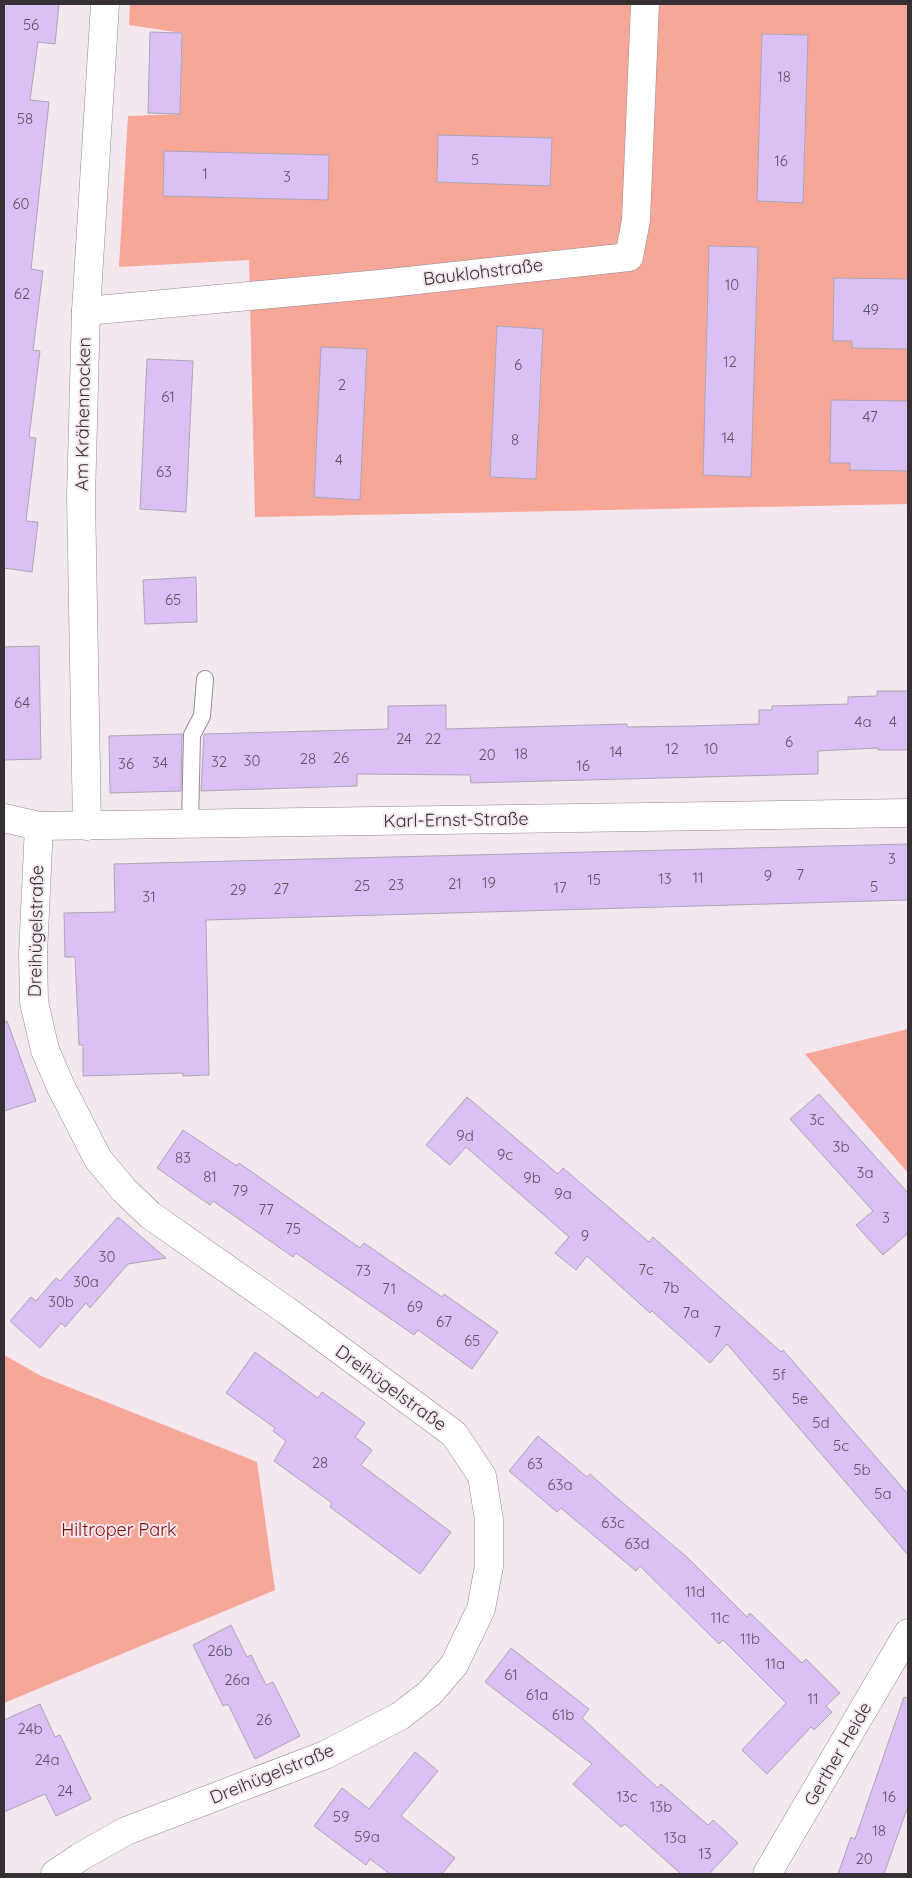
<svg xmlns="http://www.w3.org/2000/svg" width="912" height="1878" font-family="Quicksand,sans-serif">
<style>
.green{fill:#f6a798}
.building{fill:#dac0f4;stroke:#aca6b3}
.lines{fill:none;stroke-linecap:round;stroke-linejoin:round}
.lane-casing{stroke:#958992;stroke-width:18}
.street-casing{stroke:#958992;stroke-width:29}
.lane{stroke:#fff;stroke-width:16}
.street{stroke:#fff;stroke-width:28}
.labels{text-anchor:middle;stroke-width:4;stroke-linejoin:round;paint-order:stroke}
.number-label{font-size:15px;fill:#5f5464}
.street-label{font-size:18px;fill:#363034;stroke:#f4e7f0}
.park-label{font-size:18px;fill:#840700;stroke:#f4e7f0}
</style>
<rect width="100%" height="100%" fill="#f4e7f0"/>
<!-- green -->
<g class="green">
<path d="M130 4H908V504L255 517 249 260 119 267 128 116 180 114 182 33 129 25Z"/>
<path d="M908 1029V1173L805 1054Z"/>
<path d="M4 1355 41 1376 257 1462 275 1590 4 1703Z"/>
</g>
<!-- building -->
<g class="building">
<path d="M4 4H59L55 44 38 42 30 100 49 102 31 269 43 271 33 350 40 351 29 437 36 438 26 521 38 522 32 572 4 568Z"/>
<path d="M150 32 182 33 180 114 148 113Z"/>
<path d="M762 34 808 35 803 203 757 201Z"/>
<path d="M438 135 552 138 550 186 437 182Z"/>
<path d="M164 151 329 155 328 200 163 196Z"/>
<path d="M709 246 758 247 751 477 703 475Z"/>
<path d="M834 278 908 279V349L852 348V341H833Z"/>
<path d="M497 326 543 329 536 479 490 477Z"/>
<path d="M321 347 367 349 360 500 314 497Z"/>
<path d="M147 359 193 361 186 512 140 509Z"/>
<path d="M831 400 908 401V471L850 470V463H830Z"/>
<path d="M196 577 197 622 145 624 143 580Z"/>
<path d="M39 646 41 759 4 760V647Z"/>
<path d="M877 691H908V750H878V748L818 751V774L471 783 470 775 357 774V786L201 791 204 734 388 729V706L446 705V729L627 724V727L691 726 759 724V710H772V706L848 704V697L877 696Z"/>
<path d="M182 734 181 791 110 793 109 736Z"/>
<path d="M908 844V900L206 920 209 1075 183 1076V1073L83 1076V1045H79L75 957H65L64 913 115 912 114 864Z"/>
<path d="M7 1021 36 1101 4 1111V1022Z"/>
<path d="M819 1094 908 1193V1233L883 1255 856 1225 873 1211 790 1119Z"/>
<path d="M467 1097 558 1174 563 1168 649 1242 653 1237 781 1352 783 1350 908 1494V1555L727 1344 710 1363 652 1311 650 1313 587 1256 576 1270 555 1253 569 1237 466 1147 450 1165 426 1145Z"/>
<path d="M183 1130 237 1166 239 1163 360 1248 364 1243 442 1297 444 1294 498 1332 472 1369 418 1330 414 1335 296 1253 293 1257 213 1201 210 1205 157 1168Z"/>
<path d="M118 1217 166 1258 128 1264 90 1308 86 1303 65 1327 61 1323 40 1348 10 1321 31 1297 36 1301 56 1278 60 1281Z"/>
<path d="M255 1352 318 1398 322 1392 365 1423 355 1437 372 1450 361 1465 451 1532 420 1574 330 1507 332 1503 274 1461 286 1441 273 1431 275 1428 226 1393Z"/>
<path d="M538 1436 587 1477 590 1474 615 1496 689 1559 747 1617 750 1613 802 1663 806 1659 840 1693 826 1706 832 1712 814 1730 811 1727 767 1774 742 1750 786 1703 723 1640 719 1644 640 1566 636 1571 561 1508 557 1512 509 1471Z"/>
<path d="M231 1625 247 1657 251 1655 266 1685 273 1682 300 1736 255 1759 228 1704 223 1706 193 1645Z"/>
<path d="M511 1648 589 1709 582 1718 658 1788 661 1784 708 1825 713 1820 738 1843 709 1874H681L625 1824 621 1827 573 1784 592 1764 485 1682Z"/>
<path d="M904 1697 908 1698V1806L884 1874H838L851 1837 855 1839Z"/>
<path d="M40 1704 55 1737 60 1735 91 1799 56 1816 45 1794 4 1812V1720Z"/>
<path d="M415 1752 438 1771 401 1816 455 1858 442 1874H390L370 1859 366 1865 314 1826 342 1788 369 1809Z"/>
</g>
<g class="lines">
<!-- lane casing -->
<g class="lane-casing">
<path id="lane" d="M190 824 192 735 202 716 205 679"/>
</g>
<!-- street casing -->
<g class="street-casing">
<g id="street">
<path d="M86 311 380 284 629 257 636 220 645 4"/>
<path d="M4 818 39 826 908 813"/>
<path d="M39 826 33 954 34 1002 45 1050 61 1087 98 1159 124 1190 150 1215 287 1311 454 1434 482 1476 489 1520V1566L481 1609 454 1665 430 1693 400 1716 325 1755 126 1831 80 1857 55 1874"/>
<path d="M87 826 81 497 86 311 105 4"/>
<path d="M767 1874 908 1633"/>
</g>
</g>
<!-- lane -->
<use href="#lane" class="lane"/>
<!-- street -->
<use href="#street" class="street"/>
</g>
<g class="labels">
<!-- number labels -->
<g class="number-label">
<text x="31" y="30">56</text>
<text x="784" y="82">18</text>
<text x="25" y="124">58</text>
<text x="475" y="165">5</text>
<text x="781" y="166">16</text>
<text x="205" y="179">1</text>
<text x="287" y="182">3</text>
<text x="21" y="209">60</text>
<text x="732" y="290">10</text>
<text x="22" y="299">62</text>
<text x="871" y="315">49</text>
<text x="730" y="367">12</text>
<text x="518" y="370">6</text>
<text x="342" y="390">2</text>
<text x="168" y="402">61</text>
<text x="870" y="422">47</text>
<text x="728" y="443">14</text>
<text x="515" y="445">8</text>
<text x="339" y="465">4</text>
<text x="164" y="477">63</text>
<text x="173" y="605">65</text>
<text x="22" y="708">64</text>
<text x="863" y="727">4a</text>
<text x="893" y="727">4</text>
<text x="404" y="744">24</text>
<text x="433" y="744">22</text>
<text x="789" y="747">6</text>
<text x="672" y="754">12</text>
<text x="711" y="754">10</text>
<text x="616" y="757">14</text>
<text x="521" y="759">18</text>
<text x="487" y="760">20</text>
<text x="341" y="763">26</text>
<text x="308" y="764">28</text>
<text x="252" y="766">30</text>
<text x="219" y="767">32</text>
<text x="160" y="768">34</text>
<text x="126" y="769">36</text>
<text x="583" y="771">16</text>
<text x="892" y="864">3</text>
<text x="800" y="880">7</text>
<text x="768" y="881">9</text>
<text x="698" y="883">11</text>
<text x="665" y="884">13</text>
<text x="594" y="885">15</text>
<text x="489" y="888">19</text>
<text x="455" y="889">21</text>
<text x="396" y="890">23</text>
<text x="362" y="891">25</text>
<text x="874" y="892">5</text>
<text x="560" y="893">17</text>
<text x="281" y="894">27</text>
<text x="238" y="895">29</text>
<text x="149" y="902">31</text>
<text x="817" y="1125">3c</text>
<text x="465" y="1141">9d</text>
<text x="841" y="1152">3b</text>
<text x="505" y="1160">9c</text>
<text x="183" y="1163">83</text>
<text x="865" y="1178">3a</text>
<text x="210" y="1182">81</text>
<text x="532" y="1183">9b</text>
<text x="240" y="1196">79</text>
<text x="563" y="1199">9a</text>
<text x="266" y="1215">77</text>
<text x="886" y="1223">3</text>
<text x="293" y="1234">75</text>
<text x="585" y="1241">9</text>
<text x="107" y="1262">30</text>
<text x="646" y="1275">7c</text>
<text x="363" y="1276">73</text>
<text x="86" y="1287">30a</text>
<text x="671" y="1293">7b</text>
<text x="389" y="1294">71</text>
<text x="61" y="1307">30b</text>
<text x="415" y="1312">69</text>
<text x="691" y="1318">7a</text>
<text x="444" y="1327">67</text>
<text x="717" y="1337">7</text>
<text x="472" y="1346">65</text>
<text x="779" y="1380">5f</text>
<text x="800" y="1404">5e</text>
<text x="821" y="1428">5d</text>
<text x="841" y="1451">5c</text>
<text x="320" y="1468">28</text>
<text x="535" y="1469">63</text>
<text x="862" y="1475">5b</text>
<text x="560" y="1490">63a</text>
<text x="883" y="1499">5a</text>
<text x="613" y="1528">63c</text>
<text x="637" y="1549">63d</text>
<text x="695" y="1597">11d</text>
<text x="720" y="1623">11c</text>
<text x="750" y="1644">11b</text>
<text x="220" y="1656">26b</text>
<text x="775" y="1669">11a</text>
<text x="511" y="1680">61</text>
<text x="237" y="1685">26a</text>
<text x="537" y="1700">61a</text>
<text x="813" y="1704">11</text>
<text x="563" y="1720">61b</text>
<text x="264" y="1725">26</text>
<text x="30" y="1734">24b</text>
<text x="47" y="1765">24a</text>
<text x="65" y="1796">24</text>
<text x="627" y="1802">13c</text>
<text x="889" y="1802">16</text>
<text x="661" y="1812">13b</text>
<text x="341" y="1822">59</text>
<text x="879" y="1836">18</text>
<text x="367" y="1842">59a</text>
<text x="675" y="1843">13a</text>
<text x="705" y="1859">13</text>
<text x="864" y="1864">20</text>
</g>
<!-- street labels -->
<g class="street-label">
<text transform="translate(483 272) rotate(-7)" y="6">Bauklohstraße</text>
<text transform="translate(83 414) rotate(-89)" y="6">Am Krähennocken</text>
<text transform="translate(456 820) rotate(-1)" y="6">Karl-Ernst-Straße</text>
<text transform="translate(36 931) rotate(-89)" y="6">Dreihügelstraße</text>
<text transform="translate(391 1388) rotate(36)" y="6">Dreihügelstraße</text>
<text transform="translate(838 1754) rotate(-60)" y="6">Gerther Heide</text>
<text transform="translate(272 1774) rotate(-22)" y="6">Dreihügelstraße</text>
</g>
<!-- park labels -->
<g class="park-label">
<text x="119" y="1536">Hiltroper Park</text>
</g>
</g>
<!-- border -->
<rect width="912" height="1878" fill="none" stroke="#363034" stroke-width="10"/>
</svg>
